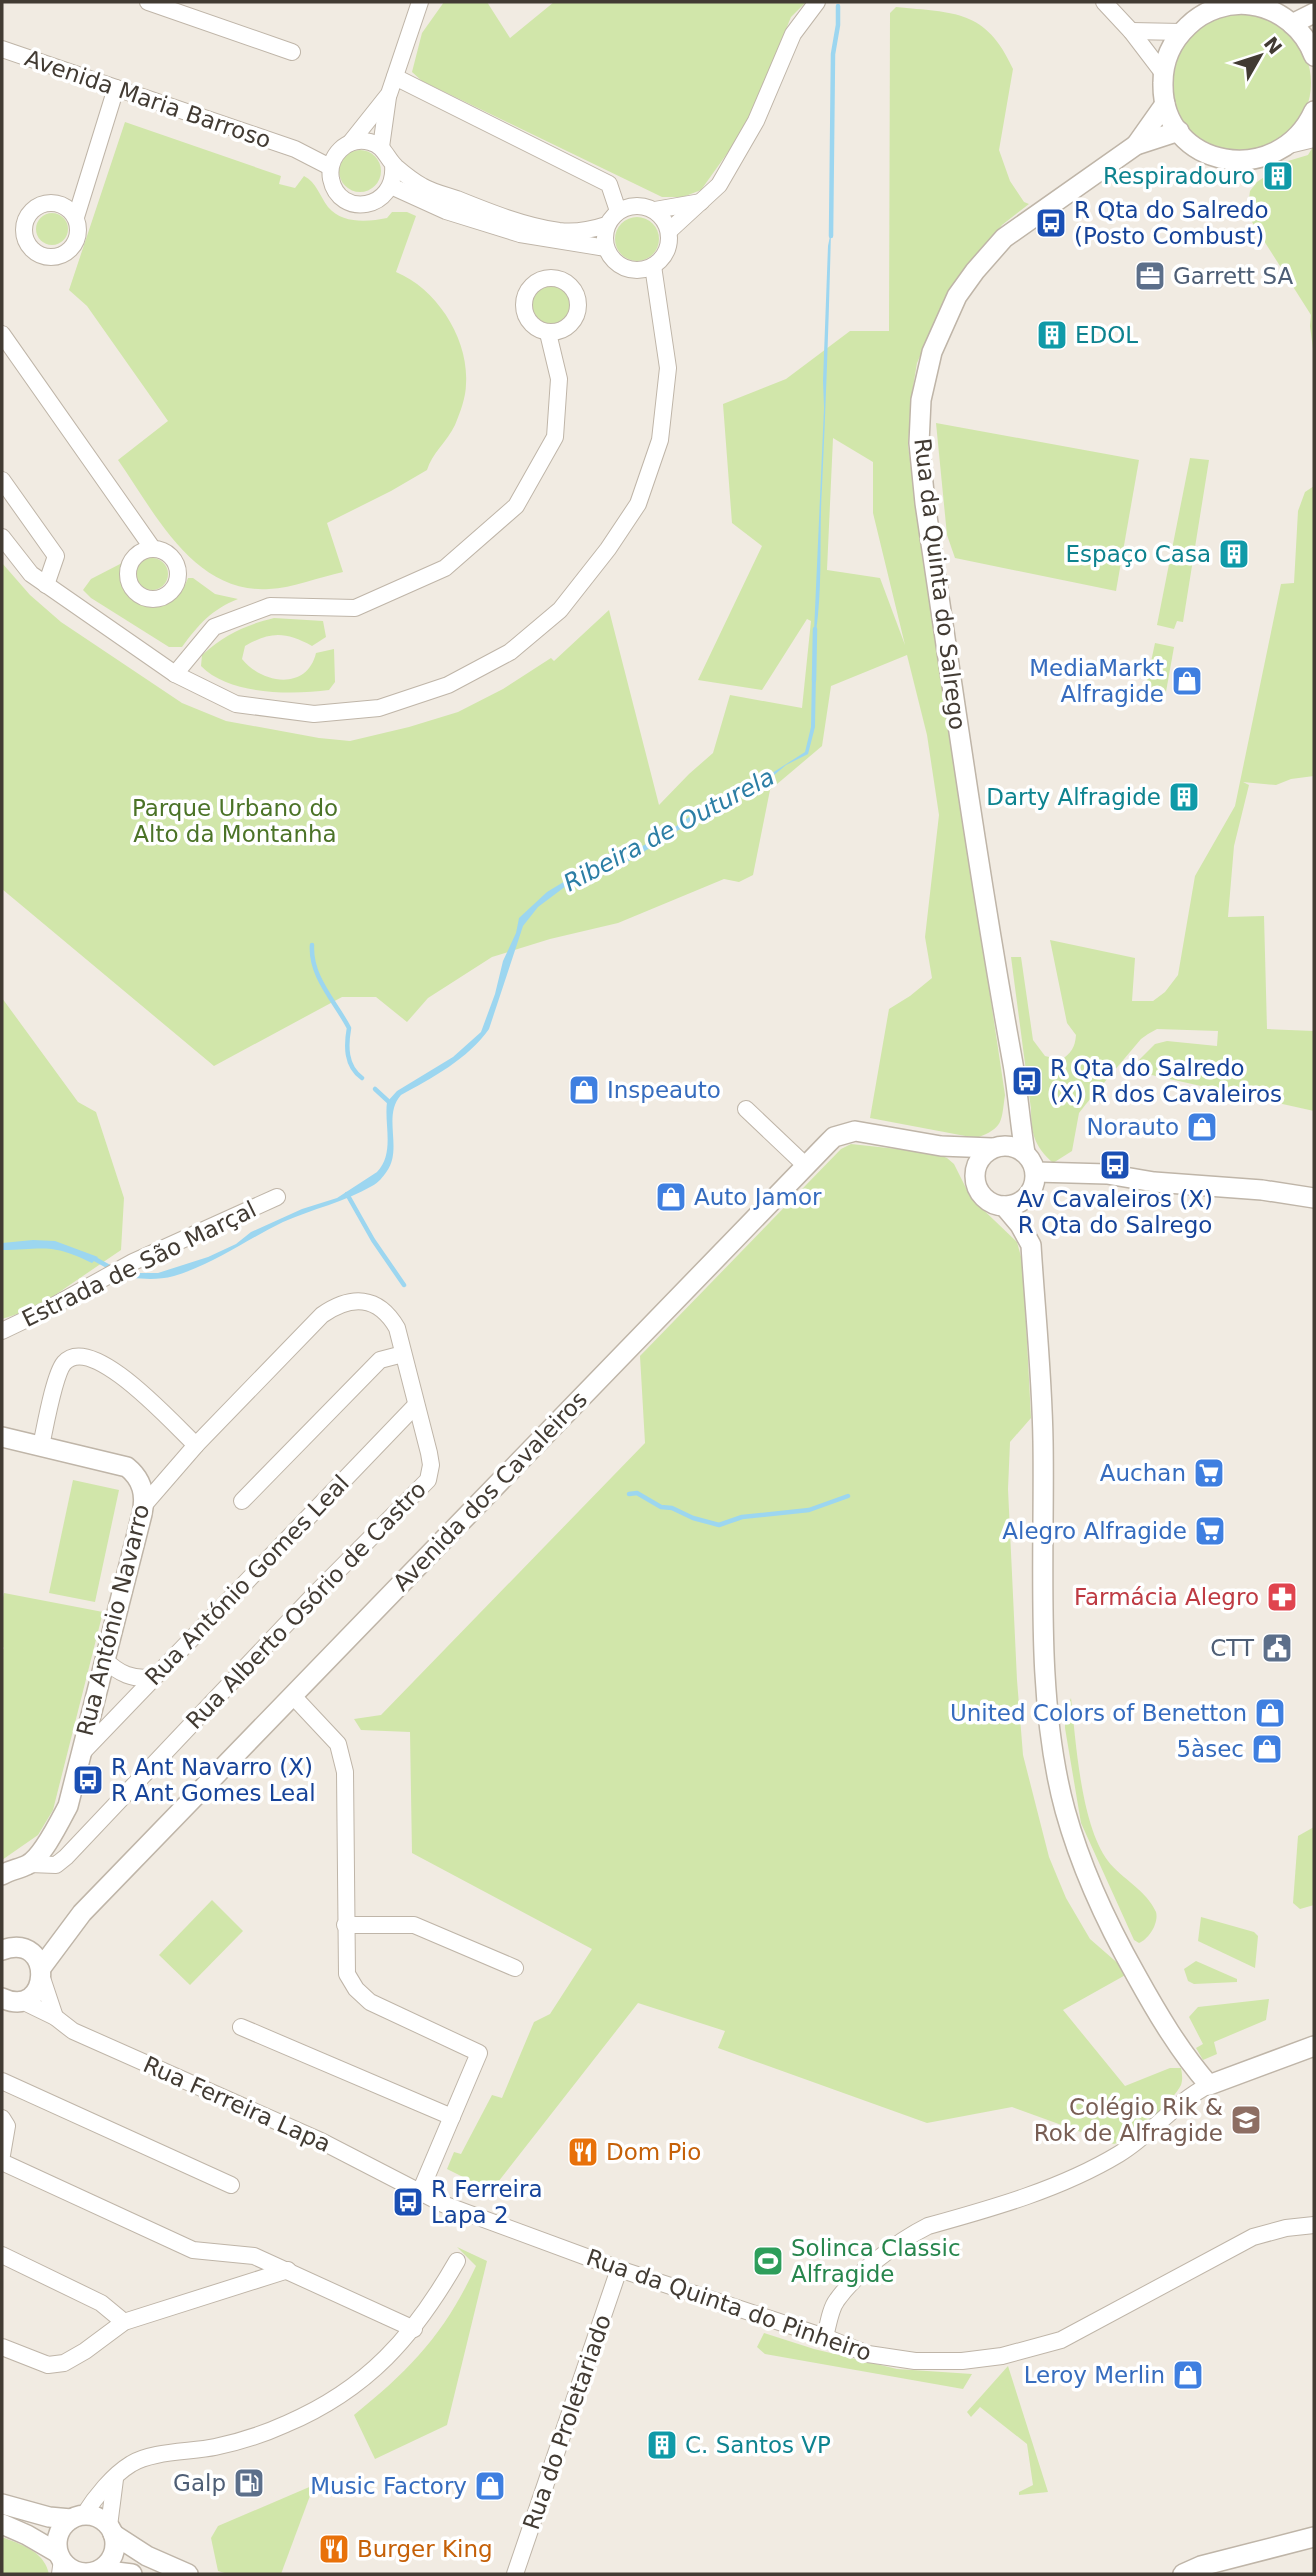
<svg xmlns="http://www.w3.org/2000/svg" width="1316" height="2576" font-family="'DejaVu Sans',sans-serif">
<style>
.green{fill:#d1e6aa;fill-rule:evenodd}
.water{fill:#9cd6f0}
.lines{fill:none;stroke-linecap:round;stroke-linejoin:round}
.stream{stroke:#9cd6f0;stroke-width:4.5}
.minor-casing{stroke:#bfb5a8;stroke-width:18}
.tertiary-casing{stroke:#bfb5a8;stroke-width:22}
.minor{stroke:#fff;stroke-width:16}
.tertiary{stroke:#fff;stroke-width:19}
.labels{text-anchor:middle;stroke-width:7;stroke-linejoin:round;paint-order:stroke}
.street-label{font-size:23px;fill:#423b33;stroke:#fff}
.culture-label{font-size:23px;fill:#0d838f;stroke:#fff;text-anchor:end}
.transit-label{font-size:23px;fill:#164399;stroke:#fff;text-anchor:start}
.service-label{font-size:23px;fill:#4e5e75;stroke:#fff;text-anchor:end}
.shop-label{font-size:23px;fill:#366cbe;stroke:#fff;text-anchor:end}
.park-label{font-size:23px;fill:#4b7327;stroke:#fff}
.health-label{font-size:23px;fill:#be3a42;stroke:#fff;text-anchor:end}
.education-label{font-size:23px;fill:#785e54;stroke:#fff;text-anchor:end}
.food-label{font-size:23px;fill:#c56008;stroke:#fff;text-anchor:start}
.leisure-label{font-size:23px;fill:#27864d;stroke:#fff;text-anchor:start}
.water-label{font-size:24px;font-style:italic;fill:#2c7ea5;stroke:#fff}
</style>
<rect width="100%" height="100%" fill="#f1ebe2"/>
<!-- green -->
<g class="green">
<path d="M444 2H487L510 38 554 2H806L791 17 746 127 701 190 683 197H662L422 81 412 72 422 33Z"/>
<path d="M896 7C954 13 986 9 1013 69L999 150 1010 181 1024 202 1029 204 1002 225 944 302 917 363 911 399 908 446 1005 1095C1001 1122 1004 1128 976 1138L870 1118 889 1009 910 996 932 978 925 937 939 815 927 735 907 655 831 686 822 746 770 790 753 875 739 882 724 879 618 923 550 939 492 957 428 998 407 1022 376 997H342L214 1066 2 889V563L30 595 61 622 182 703 226 721 319 738 350 741 409 727 458 712 503 689 551 658 554 661 609 610 659 805 689 774 713 753 730 695 802 708 811 621 807 619 762 690 698 680 762 546 732 523 723 404 786 379 850 331H889L890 13ZM833 438 873 462V513L905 645 880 578 827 570Z"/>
<circle cx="1241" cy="83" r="70"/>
<path d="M125 122 281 176 279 184 295 188 304 176C317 183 319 195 328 207 342 224 368 222 387 218L392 212H407L416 216 396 272C437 289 469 339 466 384 466 397 460 413 455 425 447 442 432 453 427 470L391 491 327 523 343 572C319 577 293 588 269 589 194 594 155 513 118 460L168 421 87 306 69 290Z"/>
<path d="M1314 145V356L1310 326 1311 315 1247 214 1250 191 1257 182 1288 161 1308 155Z"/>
<circle cx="360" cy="171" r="21"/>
<circle cx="52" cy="229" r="16"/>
<circle cx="637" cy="239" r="22"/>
<circle cx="551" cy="305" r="21"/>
<path d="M936 423 1139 460 1116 591 955 558 947 535Z"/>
<path d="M1190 458 1209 460 1183 622 1177 621 1174 629 1157 625Z"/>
<path d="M1314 486V776L1291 779 1276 785 1243 782 1249 785 1234 846 1228 917 1264 916 1267 1029 1314 1031V1111L1129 1070 1155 1044 1167 1041 1217 1046 1218 1031 1157 1029 1148 1034 1141 1039 1086 1104 1079 1113 1072 1151 1053 1163C1034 1146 1031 1133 1031 1109L1011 957H1021L1033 1040 1045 1056 1061 1060C1071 1053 1075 1048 1076 1035L1067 1023 1050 940 1135 958 1132 1001H1153L1165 992 1178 975 1195 876 1235 806 1281 584 1294 583 1298 511 1305 492Z"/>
<circle cx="152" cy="574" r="16"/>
<path d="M122 563C122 568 121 575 122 580 133 619 176 612 188 578H193L215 594 238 599C212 609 198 625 182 647H169L91 598 83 590 91 579Z"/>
<path d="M274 618 323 621 326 637 312 646C286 632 271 631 245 646L242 659C262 684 307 691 316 653L334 649 335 682 329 690C292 695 229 695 201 666L202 655C226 634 243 626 274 618Z"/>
<path d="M1155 643 1174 647 1164 703 1143 699Z"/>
<path d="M2 998 78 1102 96 1112 124 1198 121 1250 36 1308 2 1319Z"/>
<path d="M851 1144 934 1153 947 1158 954 1164 971 1198 1017 1242 1023 1264 1031 1418 1010 1442 1008 1489 1017 1680 1023 1755 1049 1857 1066 1898 1090 1939 1129 1973 1063 2010 1125 2086 1170 2068H1181C1182 2074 1183 2079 1181 2085 1173 2101 1132 2140 1114 2144L1012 2107 927 2123 718 2048 725 2031 638 2003 491 2191 447 2169 454 2152 461 2154 492 2095 502 2098 534 2022 550 2014 592 1949 412 1853 410 1732 361 1730 354 1719 381 1715 645 1443 640 1356 841 1149Z"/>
<path d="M73 1480 119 1490 95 1602 49 1593Z"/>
<path d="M4 1593 103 1612 53 1810 38 1835 2 1860V1651L4 1648 2 1646V1602Z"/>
<path d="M1071 1698C1076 1743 1081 1825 1108 1861 1121 1878 1147 1891 1156 1912 1159 1923 1149 1939 1139 1943L1134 1940 1081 1823 1065 1728V1714Z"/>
<path d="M1314 1827V1905L1300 1909 1293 1903 1298 1836Z"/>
<path d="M212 1900 243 1931 190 1985 159 1955Z"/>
<path d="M1201 1917 1254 1932 1258 1936 1255 1968 1198 1941Z"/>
<path d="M1196 1961 1237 1979V1982L1194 1984 1188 1981 1184 1969Z"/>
<path d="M1269 1999 1266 2020 1214 2042 1217 2054 1203 2060 1196 2048 1203 2044 1189 2017 1198 2007Z"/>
<path d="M457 2247 487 2261 447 2425 375 2459 354 2415C411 2369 445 2333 476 2266Z"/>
<path d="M764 2333 814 2349 897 2369 972 2374 963 2389 765 2354 757 2347Z"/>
<path d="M1008 2366 1048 2492 1019 2495V2492L1033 2485 1027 2444 980 2407 971 2417 967 2412Z"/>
<path d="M314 2485 281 2574H228L218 2571 211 2538 218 2526Z"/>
<path d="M2 2537C22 2545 44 2551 49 2574H2Z"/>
</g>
<!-- water -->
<g class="water">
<path d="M831 231C829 317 826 402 822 487 819 535 823 584 816 632H814L824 408 823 381 828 246Z"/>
<path d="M812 674H816L815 727 808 754 786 765 760 787 717 800 682 828 629 861 605 872 574 880 538 907 523 926 489 1029C468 1059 432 1078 401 1095 382 1116 403 1148 387 1171 383 1177 378 1183 372 1186 345 1202 312 1209 283 1222 246 1240 214 1264 174 1276 159 1280 146 1279 132 1278L128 1276 134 1273H158L208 1257 236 1244 251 1232 302 1209 337 1198 377 1172C395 1153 384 1125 387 1102L397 1091 453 1057 481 1032 495 994 503 961 516 933 519 918 547 892 575 875 624 857 678 825 717 797 755 784 805 752 811 727Z"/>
<path d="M33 1240 55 1241 98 1257 92 1263C52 1243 44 1249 2 1250V1243Z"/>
</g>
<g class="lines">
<!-- stream -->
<g class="stream">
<path d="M831 236 833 54 838 25V6"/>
<path d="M814 680 815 629"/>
<path d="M312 945C310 977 335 1001 349 1028 346 1045 345 1066 362 1078"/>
<path d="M375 1089 388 1101"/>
<path d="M347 1194 373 1240 404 1285"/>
<path d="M93 1258 113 1269"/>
<path d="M629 1494 637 1493 661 1507 672 1508 693 1518 719 1525 742 1517 809 1510 848 1496"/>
</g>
<!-- minor casing -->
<g class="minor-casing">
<g id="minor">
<path d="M148 2 292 52"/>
<path d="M1104 2 1131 31 1163 73"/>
<path d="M1131 31 1182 32"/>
<path d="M2 49 295 149 330 167"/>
<path d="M395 77 609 184 618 211"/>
<path d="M350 143 389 94 420 2"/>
<path d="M1289 145 1314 139"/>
<path d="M381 147 388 97"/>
<path d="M393 165C397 210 339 219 331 179 327 156 347 136 370 142 385 146 386 158 396 167 403 173 413 181 422 186 432 192 445 195 457 199 489 212 524 226 559 231 576 233 591 230 606 225"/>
<path d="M391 186 446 211 520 234 606 248"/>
<circle cx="51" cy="230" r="27"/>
<circle cx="637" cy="238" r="32"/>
<path d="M655 210 701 202"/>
<path d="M76 217 116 88"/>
<path d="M669 231 719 185 756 121 793 34 817 2"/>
<circle cx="551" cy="305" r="27"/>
<path d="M2 334 153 549"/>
<path d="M2 480 56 556 46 585"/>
<path d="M2 537 31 574 175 674 236 704 314 714 379 708 448 685 510 652 560 610 608 549 638 504 660 440 668 368 653 266"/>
<circle cx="153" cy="574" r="25"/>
<path d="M175 674 214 627 270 606 355 608 445 568 516 506 555 437 559 379 548 333"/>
<path d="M746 1109 805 1165"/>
<path d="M2 1331 48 1309 133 1262 277 1197"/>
<path d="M41 1446C45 1428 54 1375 64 1363 92 1331 176 1427 196 1445"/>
<path d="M242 1501 380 1360 403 1354"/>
<path d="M104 1659C119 1674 133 1680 153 1677"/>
<path d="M293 1696 338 1744 345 1772 347 1974 356 1989 370 2002 479 2053 420 2192"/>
<path d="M80 1755 415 1406"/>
<path d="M30 1864 56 1865 66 1857 311 1598 428 1480 431 1465 429 1453 397 1328C378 1295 351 1295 322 1315L196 1445 144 1505"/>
<path d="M345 1925H414L515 1968"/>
<path d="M42 1978 55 2017"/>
<path d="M22 2001 55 2017 73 2031 321 2141 443 2204 619 2269 825 2337 868 2354 915 2361H962L1002 2356 1061 2340 1253 2237 1286 2228 1314 2225"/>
<path d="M241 2027 452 2117"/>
<path d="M2 2081 231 2185"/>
<path d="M2 2118 7 2126 2 2155"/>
<path d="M2 2162 193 2250 254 2256 414 2329"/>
<path d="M2 2255 101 2303 124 2322"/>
<path d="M825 2337C828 2326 830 2309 837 2300 856 2273 898 2241 928 2226 993 2208 1061 2189 1119 2154 1152 2134 1174 2103 1209 2085"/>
<path d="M2 2347 48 2365 64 2363 85 2351 124 2322 288 2270"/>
<path d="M84 2515C95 2497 113 2475 131 2464 151 2451 191 2452 215 2447 239 2442 264 2434 286 2424 368 2389 414 2336 457 2261"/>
<path d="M109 2526 115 2479"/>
<path d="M60 2574 62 2560"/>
<path d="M515 2574 619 2269"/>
</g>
</g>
<!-- tertiary casing -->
<g class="tertiary-casing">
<g id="tertiary">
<path d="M1292 24 1314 13"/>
<path d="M1314 56C1304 29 1280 9 1251 5 1228 2 1204 10 1188 26 1172 41 1163 61 1163 83 1161 170 1279 189 1314 111"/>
<path d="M1136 145 1165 104"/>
<circle cx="1005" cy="1176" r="30"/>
<path d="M1025 1153C1020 1123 1018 1093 1013 1064 979 877 953 690 925 503L919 443 921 400 932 352 957 296 975 271 1004 238 1136 145 1179 131"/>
<path d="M1036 1172 1107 1174 1154 1182 1262 1190 1314 1198"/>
<path d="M1004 1206 1020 1225 1031 1245C1035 1310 1042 1375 1043 1441 1045 1558 1034 1696 1065 1810 1081 1868 1106 1922 1136 1975 1157 2013 1180 2052 1209 2085L1314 2046"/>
<path d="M2 1437 127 1467C143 1480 146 1495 142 1514L68 1806C60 1821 42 1858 27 1865 19 1869 10 1870 2 1875"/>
<path d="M2 1950C56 1931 51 2021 2 1998"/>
<path d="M41 1968 82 1913 827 1144 834 1137 855 1131 941 1146 992 1148"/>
<path d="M2 2504 49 2517 71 2519"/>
<circle cx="86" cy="2544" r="29"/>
<path d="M2 2524 27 2535 58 2553"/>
<path d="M113 2534 147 2556 188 2574"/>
<path d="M100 2570 132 2574"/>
<path d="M1183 2574 1201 2566 1314 2537"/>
</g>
</g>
<!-- minor -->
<use href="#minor" class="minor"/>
<!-- tertiary -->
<use href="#tertiary" class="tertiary"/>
</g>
<!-- icons -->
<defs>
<g id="building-square" transform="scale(1.575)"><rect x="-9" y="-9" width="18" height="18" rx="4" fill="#0f9aa8" stroke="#fff"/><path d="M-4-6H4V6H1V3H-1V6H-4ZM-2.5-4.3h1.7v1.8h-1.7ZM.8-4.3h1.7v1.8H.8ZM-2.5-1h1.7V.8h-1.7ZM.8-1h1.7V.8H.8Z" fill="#fff"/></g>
<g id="bus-square" transform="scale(1.575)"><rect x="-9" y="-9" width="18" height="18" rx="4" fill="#1a4fb4" stroke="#fff"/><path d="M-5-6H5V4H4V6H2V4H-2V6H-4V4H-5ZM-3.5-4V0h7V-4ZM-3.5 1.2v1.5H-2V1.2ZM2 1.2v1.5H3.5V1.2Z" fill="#fff"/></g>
<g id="office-square" transform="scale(1.575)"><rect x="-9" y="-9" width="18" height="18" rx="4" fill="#5c6f8a" stroke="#fff"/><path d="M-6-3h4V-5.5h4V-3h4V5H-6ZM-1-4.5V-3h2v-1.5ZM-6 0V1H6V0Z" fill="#fff"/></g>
<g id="shop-square" transform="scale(1.575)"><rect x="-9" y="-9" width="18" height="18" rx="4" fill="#3f7fe0" stroke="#fff"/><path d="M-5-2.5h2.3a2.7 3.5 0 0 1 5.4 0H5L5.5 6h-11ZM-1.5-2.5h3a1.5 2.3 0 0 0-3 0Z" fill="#fff"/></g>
<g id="supermarket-square" transform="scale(1.575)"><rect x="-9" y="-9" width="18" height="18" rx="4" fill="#3f7fe0" stroke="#fff"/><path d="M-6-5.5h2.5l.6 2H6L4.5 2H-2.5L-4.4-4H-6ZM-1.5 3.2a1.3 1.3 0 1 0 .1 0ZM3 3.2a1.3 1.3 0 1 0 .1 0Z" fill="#fff"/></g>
<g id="pharmacy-square" transform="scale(1.575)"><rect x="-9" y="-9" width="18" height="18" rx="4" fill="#e0444e" stroke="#fff"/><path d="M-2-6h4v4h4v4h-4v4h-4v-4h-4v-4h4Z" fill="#fff"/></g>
<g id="civic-square" transform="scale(1.575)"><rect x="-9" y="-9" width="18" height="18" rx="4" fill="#5c6f8a" stroke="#fff"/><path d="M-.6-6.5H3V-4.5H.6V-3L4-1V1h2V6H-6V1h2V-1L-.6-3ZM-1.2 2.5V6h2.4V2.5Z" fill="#fff"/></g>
<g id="school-square" transform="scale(1.575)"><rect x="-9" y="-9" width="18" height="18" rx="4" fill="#8d6e63" stroke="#fff"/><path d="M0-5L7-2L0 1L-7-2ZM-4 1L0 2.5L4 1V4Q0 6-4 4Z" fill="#fff"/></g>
<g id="restaurant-square" transform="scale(1.575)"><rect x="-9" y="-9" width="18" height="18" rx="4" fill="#e8710a" stroke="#fff"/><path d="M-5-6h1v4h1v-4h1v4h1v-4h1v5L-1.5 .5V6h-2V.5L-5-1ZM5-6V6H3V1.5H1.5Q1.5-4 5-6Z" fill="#fff"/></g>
<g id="stadium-square" transform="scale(1.575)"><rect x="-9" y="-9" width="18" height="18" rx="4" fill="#2e9e5b" stroke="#fff"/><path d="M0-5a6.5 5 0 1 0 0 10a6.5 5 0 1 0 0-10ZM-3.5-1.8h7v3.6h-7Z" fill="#fff"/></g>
<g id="fuel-square" transform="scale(1.575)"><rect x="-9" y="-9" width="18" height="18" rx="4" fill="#5c6f8a" stroke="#fff"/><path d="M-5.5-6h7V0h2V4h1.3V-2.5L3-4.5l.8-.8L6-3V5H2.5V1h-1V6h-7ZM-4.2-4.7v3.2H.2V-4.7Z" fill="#fff"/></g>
</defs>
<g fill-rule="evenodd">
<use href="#building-square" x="1278" y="176"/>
<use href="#bus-square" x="1051" y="223"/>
<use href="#office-square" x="1150" y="276"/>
<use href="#building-square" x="1052" y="335"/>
<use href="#building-square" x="1234" y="554"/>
<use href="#shop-square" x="1187" y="681"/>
<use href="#building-square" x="1184" y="797"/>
<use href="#bus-square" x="1027" y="1081"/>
<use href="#shop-square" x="584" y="1090"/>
<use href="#shop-square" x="1202" y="1127"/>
<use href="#bus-square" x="1115" y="1165"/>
<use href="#shop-square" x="671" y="1197"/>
<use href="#supermarket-square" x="1209" y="1473"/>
<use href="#supermarket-square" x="1210" y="1531"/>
<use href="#pharmacy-square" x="1282" y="1597"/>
<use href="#civic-square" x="1277" y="1648"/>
<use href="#shop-square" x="1270" y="1713"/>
<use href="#shop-square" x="1267" y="1749"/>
<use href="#bus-square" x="88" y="1780"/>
<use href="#school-square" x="1246" y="2120"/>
<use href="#restaurant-square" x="583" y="2152"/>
<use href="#bus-square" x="408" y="2202"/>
<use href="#stadium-square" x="768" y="2261"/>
<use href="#shop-square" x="1188" y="2375"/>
<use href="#building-square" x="662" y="2445"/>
<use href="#fuel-square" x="249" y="2483"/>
<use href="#shop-square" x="490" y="2486"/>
<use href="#restaurant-square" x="334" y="2549"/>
</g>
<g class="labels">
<!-- street labels -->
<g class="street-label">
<text transform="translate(148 99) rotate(19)" y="8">Avenida Maria Barroso</text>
<text transform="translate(940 584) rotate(83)" y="8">Rua da Quinta do Salrego</text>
<text transform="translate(139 1264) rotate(-26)" y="8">Estrada de São Marçal</text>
<text transform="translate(490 1491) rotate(-46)" y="8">Avenida dos Cavaleiros</text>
<text transform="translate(247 1580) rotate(-46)" y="8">Rua António Gomes Leal</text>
<text transform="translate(306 1605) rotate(-46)" y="8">Rua Alberto Osório de Castro</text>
<text transform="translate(113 1620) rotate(-76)" y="8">Rua António Navarro</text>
<text transform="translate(237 2104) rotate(24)" y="8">Rua Ferreira Lapa</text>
<text transform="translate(729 2305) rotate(19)" y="8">Rua da Quinta do Pinheiro</text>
<text transform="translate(567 2422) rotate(-71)" y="8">Rua do Proletariado</text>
</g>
<!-- culture labels -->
<g class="culture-label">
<text x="1255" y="184">Respiradouro</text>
<text x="1075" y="343" text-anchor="start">EDOL</text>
<text x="1211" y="562">Espaço Casa</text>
<text x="1161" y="805">Darty Alfragide</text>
<text x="685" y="2453" text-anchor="start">C. Santos VP</text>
</g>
<!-- transit labels -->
<g class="transit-label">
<text x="1074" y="218">R Qta do Salredo<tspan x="1074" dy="26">(Posto Combust)</tspan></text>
<text x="1050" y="1076">R Qta do Salredo<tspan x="1050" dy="26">(X) R dos Cavaleiros</tspan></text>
<text x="1115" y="1207" text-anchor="middle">Av Cavaleiros (X)<tspan x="1115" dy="26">R Qta do Salrego</tspan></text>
<text x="111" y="1775">R Ant Navarro (X)<tspan x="111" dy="26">R Ant Gomes Leal</tspan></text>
<text x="431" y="2197">R Ferreira<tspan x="431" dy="26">Lapa 2</tspan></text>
</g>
<!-- service labels -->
<g class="service-label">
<text x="1173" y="284" text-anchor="start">Garrett SA</text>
<text x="1254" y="1656">CTT</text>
<text x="226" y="2491">Galp</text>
</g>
<!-- shop labels -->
<g class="shop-label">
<text x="1164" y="676">MediaMarkt<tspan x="1164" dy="26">Alfragide</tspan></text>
<text x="607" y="1098" text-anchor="start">Inspeauto</text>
<text x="1179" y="1135">Norauto</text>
<text x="694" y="1205" text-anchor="start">Auto Jamor</text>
<text x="1186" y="1481">Auchan</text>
<text x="1187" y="1539">Alegro Alfragide</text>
<text x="1247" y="1721">United Colors of Benetton</text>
<text x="1244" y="1757">5àsec</text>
<text x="1165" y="2383">Leroy Merlin</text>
<text x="467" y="2494">Music Factory</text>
</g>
<!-- park labels -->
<g class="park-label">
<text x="235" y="816">Parque Urbano do<tspan x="235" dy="26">Alto da Montanha</tspan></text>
</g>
<!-- health labels -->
<g class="health-label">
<text x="1259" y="1605">Farmácia Alegro</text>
</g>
<!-- education labels -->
<g class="education-label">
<text x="1223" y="2115">Colégio Rik &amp;<tspan x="1223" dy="26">Rok de Alfragide</tspan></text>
</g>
<!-- food labels -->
<g class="food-label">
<text x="606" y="2160">Dom Pio</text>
<text x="357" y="2557">Burger King</text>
</g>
<!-- leisure labels -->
<g class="leisure-label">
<text x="791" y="2256">Solinca Classic<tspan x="791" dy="26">Alfragide</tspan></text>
</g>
<!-- water labels -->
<g class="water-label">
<text transform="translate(669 830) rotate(-28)" y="8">Ribeira de Outurela</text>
</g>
</g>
<!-- border -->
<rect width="1316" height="2576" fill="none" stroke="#423b33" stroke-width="7"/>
<!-- north arrow -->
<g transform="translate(1260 56) rotate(51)" stroke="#ffffff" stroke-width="5" paint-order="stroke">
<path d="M0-5L12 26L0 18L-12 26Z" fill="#423b33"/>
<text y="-10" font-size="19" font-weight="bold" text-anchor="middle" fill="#423b33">N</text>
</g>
</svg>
